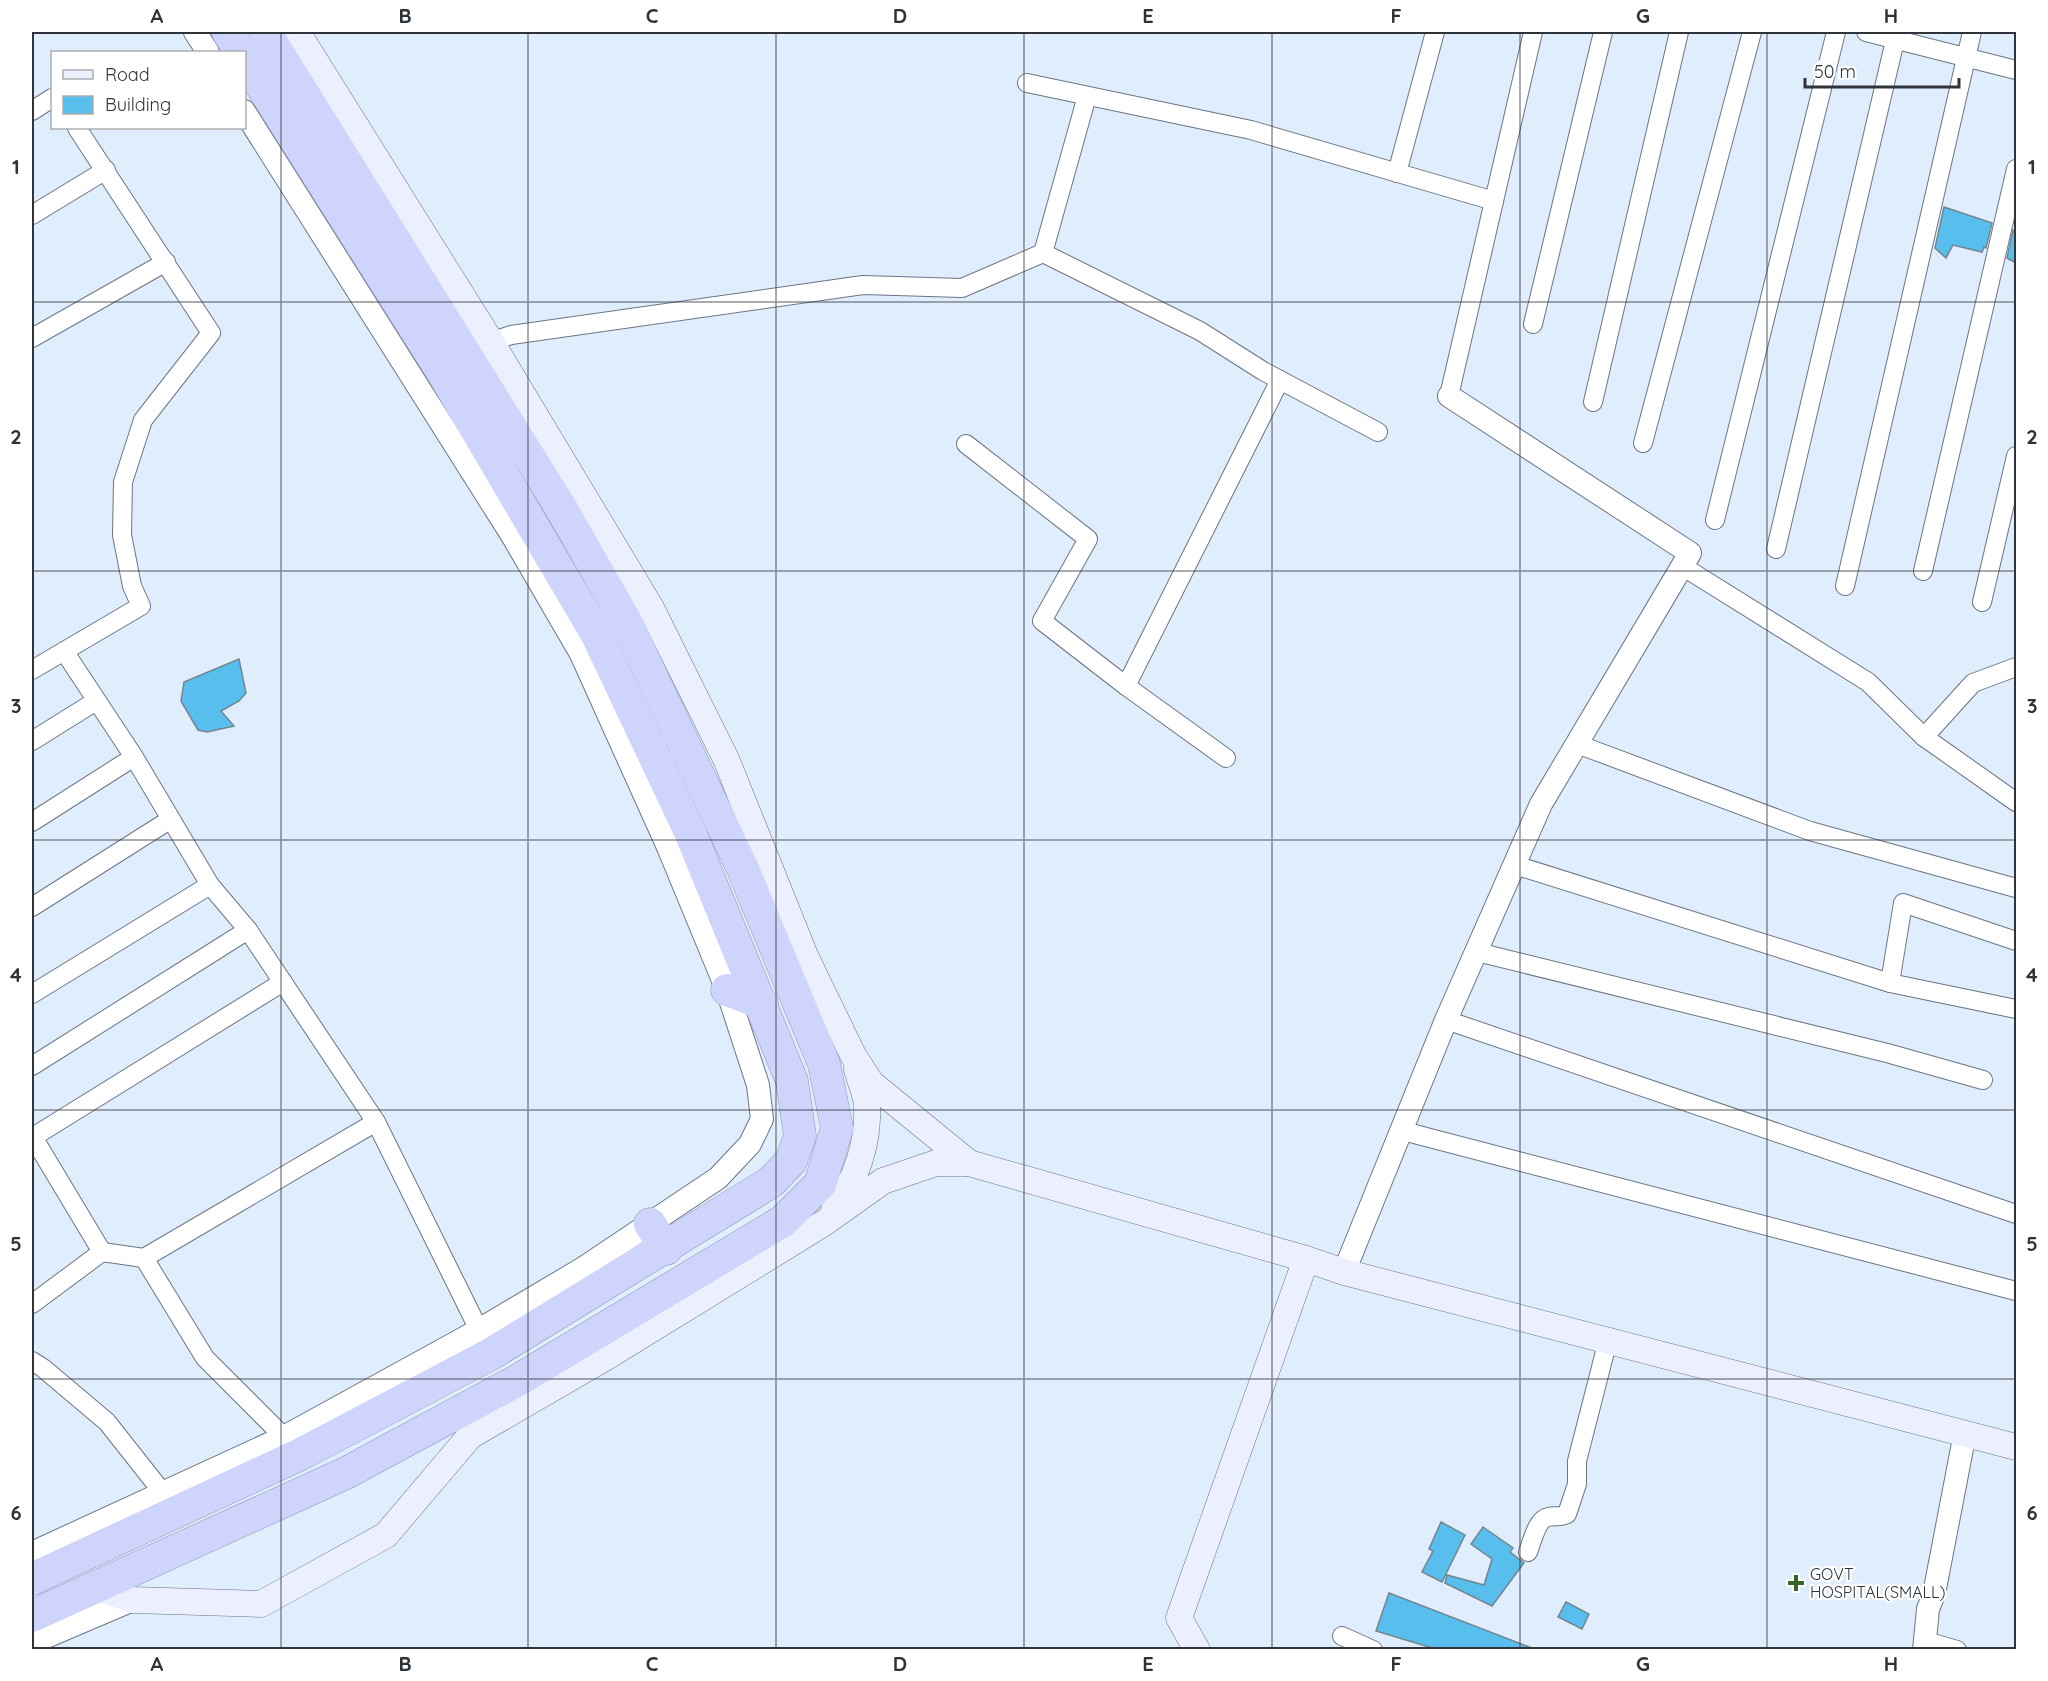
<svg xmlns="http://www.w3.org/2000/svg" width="2048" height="1681" font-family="Quicksand,sans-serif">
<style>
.building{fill:#58beee;stroke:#73858f;stroke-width:1.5}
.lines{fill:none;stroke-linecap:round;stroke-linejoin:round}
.minor-casing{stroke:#6b7684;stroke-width:20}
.tertiary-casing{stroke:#6b7684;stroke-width:24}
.secondary-casing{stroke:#6b7684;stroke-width:27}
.trunk-casing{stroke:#8e95b8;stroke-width:33}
.minor{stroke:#fff;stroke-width:18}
.tertiary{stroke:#fff;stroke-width:22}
.secondary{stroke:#eceffe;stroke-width:26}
.trunk{stroke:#ced4fc;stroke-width:32}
.grid{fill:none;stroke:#2f343a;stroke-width:1.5;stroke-opacity:0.55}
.poi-dot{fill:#376525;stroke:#fff;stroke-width:2}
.labels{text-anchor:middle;stroke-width:4.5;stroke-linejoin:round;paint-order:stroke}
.poi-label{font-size:16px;fill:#2f343a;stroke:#fff;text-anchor:start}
.neatline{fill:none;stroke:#2f343a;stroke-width:2}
.grid-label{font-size:20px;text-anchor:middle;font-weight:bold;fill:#2f343a}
</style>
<rect width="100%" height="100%" fill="#e0edfc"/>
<!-- building -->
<g class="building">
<path d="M1944 207 1992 223 1986 248 1984 247 1982 252 1953 245 1946 258 1935 248Z"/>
<path d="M2013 230 2016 232V263L2007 258Z"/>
<path d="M239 659 246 693 239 701 221 711 234 726 207 732 198 730 181 701 184 682Z"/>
<path d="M1441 1522 1465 1535 1442 1582 1422 1572 1433 1551 1429 1549Z"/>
<path d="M1483 1527 1513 1548 1510 1552 1524 1563 1492 1606 1445 1583 1447 1575 1484 1585 1492 1559 1471 1544Z"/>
<path d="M1389 1593 1532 1648V1650H1439L1376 1631Z"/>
<path d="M1566 1602 1589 1614 1582 1629 1558 1617Z"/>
</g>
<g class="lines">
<!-- minor casing -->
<g class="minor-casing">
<g id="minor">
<path d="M1866 32 2016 70"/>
<path d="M1027 83 1251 130 1494 201"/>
<path d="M1087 96 1043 253 1200 331 1263 371 1378 432"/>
<path d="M32 111 52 98"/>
<path d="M1397 173 1435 32"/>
<path d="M32 215 106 170"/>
<path d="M1533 324 1603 32"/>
<path d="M32 338 166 262"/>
<path d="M491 342 511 335 863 285 962 288 1043 253"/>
<path d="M1449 396 1533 32"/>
<path d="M1593 402 1679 32"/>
<path d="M1643 443 1752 32"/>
<path d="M966 444 1088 539 1042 621 1126 686"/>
<path d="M1715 520 1836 32"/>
<path d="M1776 549 1897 32"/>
<path d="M1682 566 1868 682 1924 737 2016 802"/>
<path d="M1923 571 2016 169"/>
<path d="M1845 586 1972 32"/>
<path d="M1982 602 2016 456"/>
<path d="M64 651 134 757 210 885 248 930 376 1122"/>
<path d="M32 670 141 606 132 586 122 535 123 482 143 420 211 333 77 128"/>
<path d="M1924 737 1973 683 2016 667"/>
<path d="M32 741 96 701"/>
<path d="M1577 744 1810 831 2016 888"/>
<path d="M1226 758 1126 686 1280 380"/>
<path d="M32 822 134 757"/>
<path d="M1515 865 1890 983"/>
<path d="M32 907 171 819"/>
<path d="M2016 941 1903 903 1890 983 2016 1009"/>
<path d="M1477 952 1887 1053 1983 1080"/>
<path d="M32 994 210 885"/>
<path d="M1446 1020 2016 1214"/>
<path d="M32 1066 248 930"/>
<path d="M1403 1131 2016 1291"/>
<path d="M102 1252 33 1137 283 982"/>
<path d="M32 1304 102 1252 144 1258"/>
<path d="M32 1361 43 1368 107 1422 163 1493"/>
<path d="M284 1437 205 1358 144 1258 376 1122 479 1330"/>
<path d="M1528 1552C1532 1542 1537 1519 1548 1517 1555 1515 1559 1518 1567 1514L1577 1484V1461L1608 1340"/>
<path d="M1342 1636 1373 1650"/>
<path d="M1926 1641 1957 1650"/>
</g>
</g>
<!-- tertiary casing -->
<g class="tertiary-casing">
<g id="tertiary">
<path d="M195 32 208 52"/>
<path d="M1344 1272 1446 1020 1541 804 1690 553 1449 396"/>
<path d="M32 1553 284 1437 479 1330 585 1267 718 1178 750 1144 762 1119 758 1085 727 990 668 847 581 654 513 537 244 111"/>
<path d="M32 1643 133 1600"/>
<path d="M1924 1650 1928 1609 1934 1594 1965 1433"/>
</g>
</g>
<!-- secondary casing -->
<g class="secondary-casing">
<g id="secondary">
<path d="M297 32 491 342 651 608 726 759 806 958 853 1055 871 1083 969 1163"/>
<path d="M834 1210C856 1180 869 1143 867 1105 866 1094 860 1081 857 1069"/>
<path d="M95 1587 133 1600 261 1604 386 1535 470 1436 608 1356 824 1223 883 1181 936 1163H969L1306 1259 1344 1272 2016 1447"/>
<path d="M1197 1650 1179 1618 1306 1259"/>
</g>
</g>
<!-- trunk casing -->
<g class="trunk-casing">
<g id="trunk">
<path d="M228 32 241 52"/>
<path d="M727 990 762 1003"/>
<path d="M650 1224 666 1249"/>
<path d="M32 1579 301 1454 491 1354 771 1182 791 1161 800 1136 792 1081 690 832 597 635 443 373 244 58"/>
<path d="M32 1616 346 1473 520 1379 783 1221 820 1184 837 1128 824 1064 742 867 626 622 561 508 265 32"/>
</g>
</g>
<!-- minor -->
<use href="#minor" class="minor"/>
<!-- tertiary -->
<use href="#tertiary" class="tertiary"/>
<!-- secondary -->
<use href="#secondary" class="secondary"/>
<!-- trunk -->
<use href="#trunk" class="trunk"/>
</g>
<!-- grid -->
<path class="grid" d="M281 32V1650M528 32V1650M776 32V1650M1024 32V1650M1272 32V1650M1520 32V1650M1767 32V1650M32 302H2016M32 571H2016M32 840H2016M32 1110H2016M32 1379H2016"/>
<!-- markers -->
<path class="poi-dot" d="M1793 1574h6v6h6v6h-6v6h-6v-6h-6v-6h6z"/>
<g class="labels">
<!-- poi labels -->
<g class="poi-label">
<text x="1810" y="1580">GOVT<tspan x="1810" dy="18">HOSPITAL(SMALL)</tspan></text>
</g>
</g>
<!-- border -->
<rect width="2048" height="1681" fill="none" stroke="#ffffff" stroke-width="66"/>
<!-- legend -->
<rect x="51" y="51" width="195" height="78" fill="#ffffff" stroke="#acaeb0" stroke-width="1.5"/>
<rect x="63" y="70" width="30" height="9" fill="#eceffe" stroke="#acaeb0" stroke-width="1.5"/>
<text x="105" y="81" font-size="18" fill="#2f343a">Road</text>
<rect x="63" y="96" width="30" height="18" fill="#58beee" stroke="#acaeb0" stroke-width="1.5"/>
<text x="105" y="111" font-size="18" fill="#2f343a">Building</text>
<!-- scale -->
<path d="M1805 78v9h154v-9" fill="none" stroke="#2f343a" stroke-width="3"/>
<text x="1814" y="78" font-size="18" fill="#2f343a" stroke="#ffffff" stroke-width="4.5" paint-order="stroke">50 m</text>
<rect x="33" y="33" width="1982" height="1615" class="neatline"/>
<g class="grid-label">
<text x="157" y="23">A</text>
<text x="405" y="23">B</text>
<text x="652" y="23">C</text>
<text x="900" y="23">D</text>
<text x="1148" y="23">E</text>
<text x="1396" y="23">F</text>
<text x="1643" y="23">G</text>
<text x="1891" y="23">H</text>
<text x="16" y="174">1</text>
<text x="2032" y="174">1</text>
<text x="16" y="444">2</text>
<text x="2032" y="444">2</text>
<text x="16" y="713">3</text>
<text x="2032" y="713">3</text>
<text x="16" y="982">4</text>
<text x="2032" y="982">4</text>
<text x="16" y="1251">5</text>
<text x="2032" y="1251">5</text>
<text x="16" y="1520">6</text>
<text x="2032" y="1520">6</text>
<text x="157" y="1671">A</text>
<text x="405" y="1671">B</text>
<text x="652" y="1671">C</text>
<text x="900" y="1671">D</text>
<text x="1148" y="1671">E</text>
<text x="1396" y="1671">F</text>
<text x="1643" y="1671">G</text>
<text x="1891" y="1671">H</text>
</g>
</svg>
